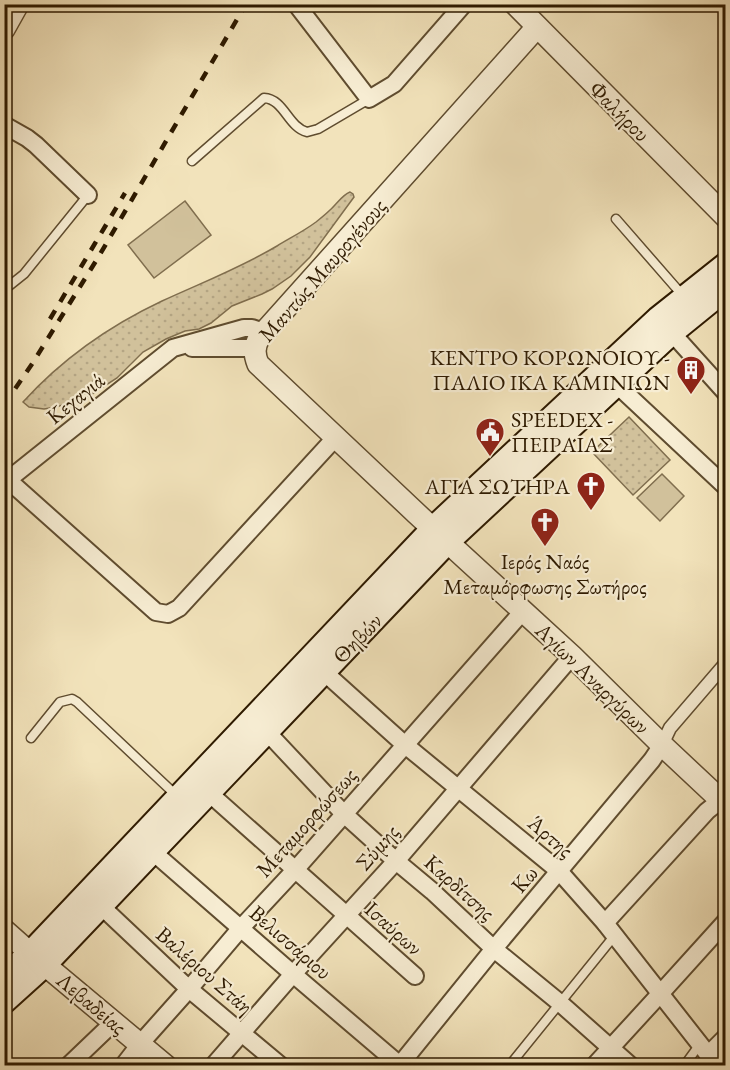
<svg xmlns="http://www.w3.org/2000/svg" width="730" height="1070" font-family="'EB Garamond',serif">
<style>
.grass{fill:url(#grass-dots);stroke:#806e4e;stroke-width:1.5}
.garden{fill:#d1c19b;stroke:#806e4e;stroke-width:1.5}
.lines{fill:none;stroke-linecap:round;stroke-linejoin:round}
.service-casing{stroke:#5f4c2f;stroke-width:11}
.pedestrian-casing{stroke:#5f4c2f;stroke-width:15}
.minor-casing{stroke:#5f4c2f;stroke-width:20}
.tertiary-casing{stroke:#5f4c2f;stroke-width:24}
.secondary-casing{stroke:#2e1a00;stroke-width:26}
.service{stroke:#f7edd3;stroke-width:8}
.pedestrian{stroke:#f7edd3;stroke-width:12}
.minor{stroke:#f7edd3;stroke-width:16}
.tertiary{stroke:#f7edd3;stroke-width:21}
.secondary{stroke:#f7edd3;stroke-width:22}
.rail{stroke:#2e1a00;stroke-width:4.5;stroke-dasharray:10 10;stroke-linecap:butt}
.labels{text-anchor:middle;stroke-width:4.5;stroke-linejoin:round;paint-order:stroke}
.street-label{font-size:22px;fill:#2e1a00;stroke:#f7edd3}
.poi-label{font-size:22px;fill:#2e1a00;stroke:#f7edd3;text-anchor:end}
</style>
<defs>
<pattern id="grass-dots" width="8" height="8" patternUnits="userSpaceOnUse" patternTransform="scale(1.5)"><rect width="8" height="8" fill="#d1c19b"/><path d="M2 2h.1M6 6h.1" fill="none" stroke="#b4a584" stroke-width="1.8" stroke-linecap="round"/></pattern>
</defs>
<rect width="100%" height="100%" fill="#f2e3bb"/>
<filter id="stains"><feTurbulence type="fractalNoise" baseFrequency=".00333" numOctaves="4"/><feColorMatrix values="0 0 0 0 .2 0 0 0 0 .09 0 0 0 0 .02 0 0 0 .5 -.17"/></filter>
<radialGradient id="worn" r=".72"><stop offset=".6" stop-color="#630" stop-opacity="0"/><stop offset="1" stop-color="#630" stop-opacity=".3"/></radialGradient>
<!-- grass -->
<g class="grass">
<path d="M350 192 353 194 354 197 310 257 291 276 272 289 262 294 232 306 211 323 199 329 185 331 166 339 143 352 117 378 86 398 56 407 44 409 29 407 23 402C62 359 109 326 162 301 201 283 240 268 277 246 290 238 304 231 316 222 321 218 326 214 330 210 337 204 342 195 350 192Z"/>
<path d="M629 417 670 460 633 495 592 452Z"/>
</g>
<!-- garden -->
<g class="garden">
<path d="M185 201 211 235 154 278 128 245Z"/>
<path d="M662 474 684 496 660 521 637 498Z"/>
</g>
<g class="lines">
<!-- service casing -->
<g class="service-casing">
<g id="service">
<path d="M192 161 264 98C284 99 288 127 307 132L318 129 369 99"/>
<path d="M616 219 684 297"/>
<path d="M4 290 24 274 88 195"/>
<path d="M31 738 60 702 72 699 77 702 178 797"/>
<path d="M509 1066 615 935"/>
<path d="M684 1066 700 1044"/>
</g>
</g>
<!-- pedestrian casing -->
<g class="pedestrian-casing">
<path id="pedestrian" d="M662 745 670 728 726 663"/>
</g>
<!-- minor casing -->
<g class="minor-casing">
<g id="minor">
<path d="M296 4 369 99 394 84 464 4"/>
<path d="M4 125 27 138 36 145 88 195"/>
<path d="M672 333 726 393"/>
<path d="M192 348H255"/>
<path d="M616 384 726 487"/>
<path d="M8 480 156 612 168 614 179 608 336 437"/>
<path d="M4 483 173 348 244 328H252L264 332"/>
<path d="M324 672 404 744 559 871 605 923 717 1066"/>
<path d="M268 733 344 814 396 861 432 891 494 949 560 1003 631 1066"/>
<path d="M209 793 415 976"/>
<path d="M153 852 293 974 401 1066"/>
<path d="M101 906 189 989 281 1066"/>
<path d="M605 923 707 811 726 796"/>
<path d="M708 1055 726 1037"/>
<path d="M68 1066 114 1022"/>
<path d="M123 1066 140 1044 189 989 240 929 295 870 524 610"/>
<path d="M213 1066 293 974 396 861 572 656"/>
<path d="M399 1066 492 951 652 760 662 745"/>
<path d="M594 1066 660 994 726 921"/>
</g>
</g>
<!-- tertiary casing -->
<g class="tertiary-casing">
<g id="tertiary">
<path d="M515 4 726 217"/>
<path d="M537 27 259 338C254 347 254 354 258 364L417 514 572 656 662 745 726 805"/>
<path d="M4 29 18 4"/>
<path d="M4 930 30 953"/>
<path d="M45 965 166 1066"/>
</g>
</g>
<!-- secondary casing -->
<g class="secondary-casing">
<g id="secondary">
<path d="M4 976 30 953 433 528 658 318 726 264"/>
<path d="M4 1002 45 965 448 542 672 333 726 289"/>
</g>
</g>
<!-- service -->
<use href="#service" class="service"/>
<!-- pedestrian -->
<use href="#pedestrian" class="pedestrian"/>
<!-- minor -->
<use href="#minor" class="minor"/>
<!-- tertiary -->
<use href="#tertiary" class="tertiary"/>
<!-- secondary -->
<use href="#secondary" class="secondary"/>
<!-- rail -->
<g class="rail">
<path d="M50 319 125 193"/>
<path d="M4 405 32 364 99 256 246 4"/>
</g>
</g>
<!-- icons -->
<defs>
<g id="building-pin" transform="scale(1.5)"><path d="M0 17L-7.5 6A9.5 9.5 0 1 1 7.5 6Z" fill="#8f2418" stroke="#f7edd3"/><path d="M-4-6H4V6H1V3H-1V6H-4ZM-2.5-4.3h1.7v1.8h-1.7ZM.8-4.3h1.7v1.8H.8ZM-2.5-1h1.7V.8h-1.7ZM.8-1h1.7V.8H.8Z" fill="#fff"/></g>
<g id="civic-pin" transform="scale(1.5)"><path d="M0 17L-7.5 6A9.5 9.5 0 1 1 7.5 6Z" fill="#8f2418" stroke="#f7edd3"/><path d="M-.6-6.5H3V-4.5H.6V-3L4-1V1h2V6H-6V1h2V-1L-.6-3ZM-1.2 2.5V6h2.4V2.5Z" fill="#fff"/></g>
<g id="church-pin" transform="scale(1.5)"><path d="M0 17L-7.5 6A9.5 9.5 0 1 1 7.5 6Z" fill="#8f2418" stroke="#f7edd3"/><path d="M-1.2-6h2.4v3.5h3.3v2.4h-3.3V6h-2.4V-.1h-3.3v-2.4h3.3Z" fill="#fff"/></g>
</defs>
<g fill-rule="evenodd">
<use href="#building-pin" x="691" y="370"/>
<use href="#civic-pin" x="490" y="432"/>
<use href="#church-pin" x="591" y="486"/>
<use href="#church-pin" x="545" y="522"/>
</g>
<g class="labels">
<!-- street labels -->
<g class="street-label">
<text transform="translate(620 111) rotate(45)" y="8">Φαλήρου</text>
<text transform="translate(322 270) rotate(-49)" y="8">Μαντώς Μαυρογένους</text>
<text transform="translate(75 398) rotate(-39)" y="8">Κεχαγιά</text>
<text transform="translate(357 638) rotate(-46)" y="8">Θηβών</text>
<text transform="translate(593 678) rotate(44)" y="8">Αγίων Αναργύρων</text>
<text transform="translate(306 822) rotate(-48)" y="8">Μεταμορφώσεως</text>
<text transform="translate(551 836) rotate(41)" y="8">Άρτης</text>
<text transform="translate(377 847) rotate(-49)" y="8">Σύμης</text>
<text transform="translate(524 879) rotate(-50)" y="8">Κω</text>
<text transform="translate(460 887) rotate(42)" y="8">Καρδίτσης</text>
<text transform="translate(394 928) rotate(42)" y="8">Ισαύρων</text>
<text transform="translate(291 942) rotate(41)" y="8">Βελισσάριου</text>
<text transform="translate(205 970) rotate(41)" y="8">Βαλέριου Στάη</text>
<text transform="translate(92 1003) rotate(40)" y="8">Λεβαδείας</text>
</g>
<!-- poi labels -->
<g class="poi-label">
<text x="670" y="365">ΚΕΝΤΡΟ ΚΟΡΩΝΟΙΟΥ -<tspan x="670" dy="25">ΠΑΛΙΟ ΙΚΑ ΚΑΜΙΝΙΩΝ</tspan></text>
<text x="511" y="427" text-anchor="start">SPEEDEX -<tspan x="511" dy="25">ΠΕΙΡΑΙΑΣ</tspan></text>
<text x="570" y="494">ΑΓΙΑ ΣΩΤΗΡΑ</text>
<text x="545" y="569" text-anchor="middle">Ιερός Ναός<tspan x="545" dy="25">Μεταμόρφωσης Σωτήρος</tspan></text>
</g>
</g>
<!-- margin -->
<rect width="730" height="1070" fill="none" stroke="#f2e3bb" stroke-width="24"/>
<rect x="6" y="6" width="718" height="1058" fill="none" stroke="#2e1a00" stroke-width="3"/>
<rect x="12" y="12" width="706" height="1046" fill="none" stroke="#2e1a00" stroke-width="1.5"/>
<rect width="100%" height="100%" filter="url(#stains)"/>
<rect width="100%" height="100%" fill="url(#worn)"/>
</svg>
